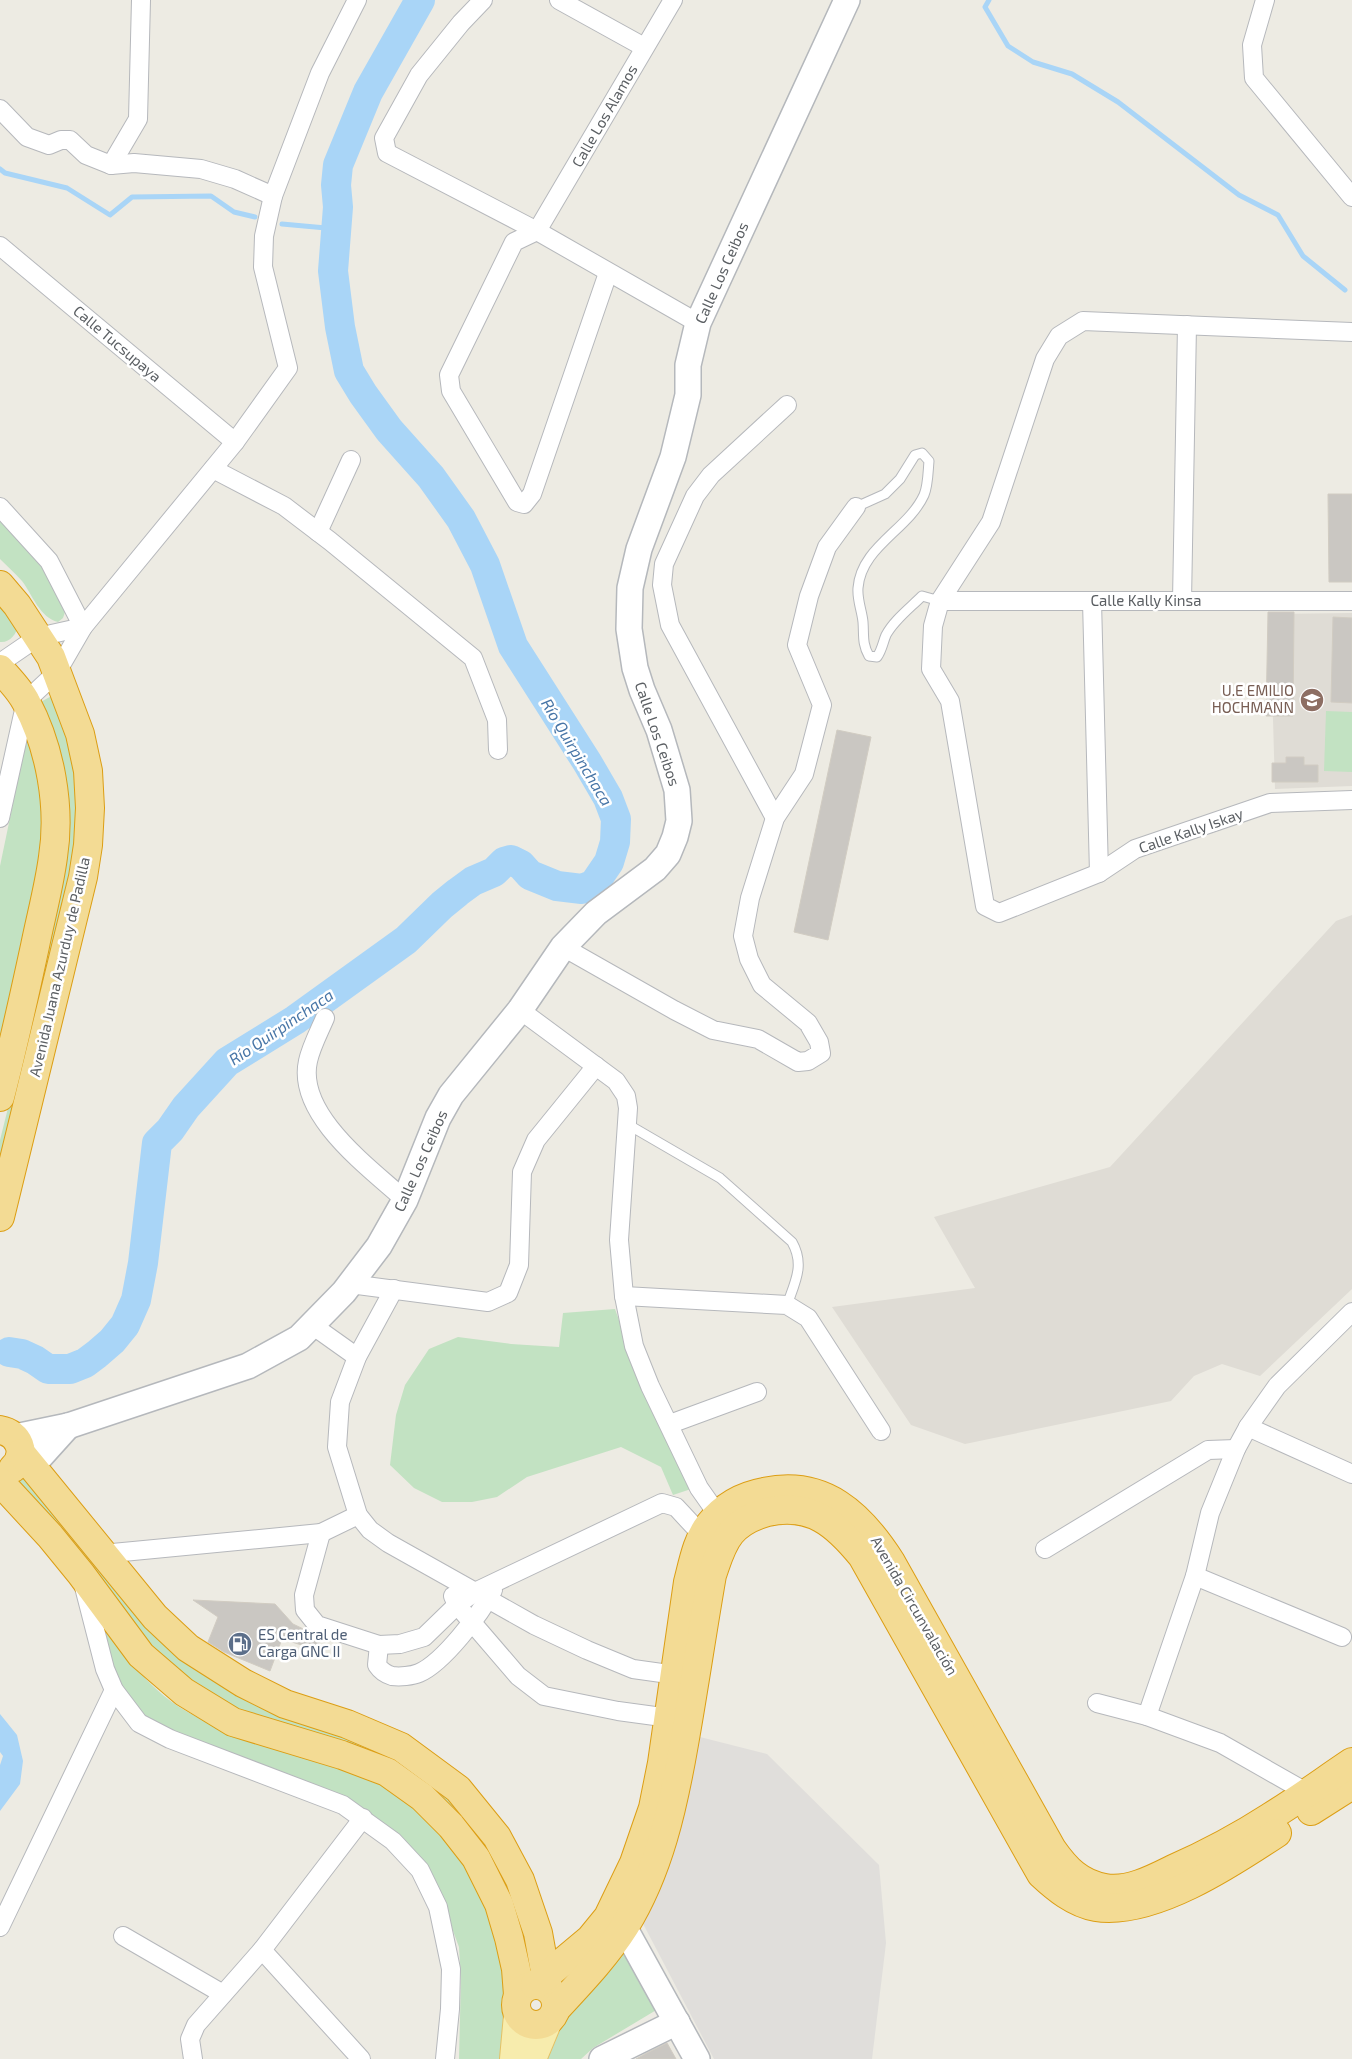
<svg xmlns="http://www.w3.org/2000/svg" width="1352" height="2059" font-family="'Exo 2',sans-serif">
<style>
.industrial{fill:#e0dedb}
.education{fill:#dfdcd5}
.green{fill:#c2e2c2}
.water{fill:#a9d5f7}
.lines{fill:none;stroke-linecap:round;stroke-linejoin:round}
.stream{stroke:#a9d5f7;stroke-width:5}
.river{stroke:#a9d5f7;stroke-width:30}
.building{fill:#cac7c2;stroke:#d1ccc2}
.lane-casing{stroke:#b6b8bc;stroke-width:11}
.street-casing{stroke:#b6b8bc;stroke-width:20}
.secondary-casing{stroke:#b5b8bc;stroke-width:28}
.primary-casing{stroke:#e4c165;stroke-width:30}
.highway-casing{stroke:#dc9e14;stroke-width:30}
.lane{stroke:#fff;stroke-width:9}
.street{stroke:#fff;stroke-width:18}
.secondary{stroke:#fff;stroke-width:25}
.primary{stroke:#f7ecad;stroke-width:28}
.highway{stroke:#f3db94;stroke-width:28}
.labels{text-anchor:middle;stroke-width:5;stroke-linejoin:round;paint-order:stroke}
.street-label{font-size:15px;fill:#5b5f63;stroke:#fff}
.education-label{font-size:15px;fill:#785e54;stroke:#fff;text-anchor:end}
.service-label{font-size:15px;fill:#4e5e75;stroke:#fff;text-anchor:start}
.water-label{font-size:16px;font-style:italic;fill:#4876a7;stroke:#fff}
</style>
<rect width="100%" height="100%" fill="#edebe3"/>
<!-- industrial -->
<path class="industrial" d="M696 1736 767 1754 879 1865 886 1943 872 2059H714L639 1916Z"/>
<!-- education -->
<g class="education">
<path d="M1352 613V786L1275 789 1270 614Z"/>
<path d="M1352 915V1289L1260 1376 1222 1364 1194 1376 1171 1401 965 1444 911 1425 832 1307 975 1288 934 1217 1110 1167 1336 921Z"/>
</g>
<!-- green -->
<g class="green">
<path d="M0 514 32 547 65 612 63 618 58 622C40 618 32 594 22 581 15 573 7 566 0 559Z"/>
<path d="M0 598 19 625C16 634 10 643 0 642Z"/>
<path d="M57 693 76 758 79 840 0 1181V1140L14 1084 61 866 37 704Z"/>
<path d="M1326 711 1352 712V772L1324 771Z"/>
<path d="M24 724 41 780 45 847 0 1050V866L16 789Z"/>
<path d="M615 1309 627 1343 691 1489 673 1495 661 1467 621 1447 527 1477 497 1497 472 1502H442L414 1488 390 1465 396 1415 405 1385 429 1349 458 1337 511 1344 559 1347 563 1313Z"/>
<path d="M22 1466 154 1633 197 1670 244 1699 269 1711 350 1733 430 1776 493 1848 535 1950 522 1951 437 1796 221 1702 184 1678 151 1651 9 1480Z"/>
<path d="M92 1609C119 1646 145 1688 186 1711 222 1732 255 1744 294 1755 314 1761 336 1765 356 1773 450 1812 506 1911 510 2010 510 2026 506 2043 504 2059H459L461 1978 459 1947 431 1872 392 1830 207 1748 142 1716 118 1682Z"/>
<path d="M622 1953H629L663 2006 593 2048 581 2059H545L561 2024 614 1959Z"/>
</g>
<!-- water -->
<path class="water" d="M0 1714 17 1735 23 1761 20 1784 0 1811V1765L3 1756 0 1752Z"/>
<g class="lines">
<!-- stream -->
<g class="stream">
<path d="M989 0 985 7 1008 46 1033 62 1072 74 1118 102 1239 195 1278 215 1303 256 1345 290"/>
<path d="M0 169 5 173 67 188 110 215 132 197 211 196 234 212 255 217"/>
<path d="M282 224 337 229"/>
</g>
<!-- river -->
<path class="river" d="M9 1352 22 1354 35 1360 48 1369H70L85 1363 97 1354 112 1341 125 1325 136 1300 143 1263 157 1143 170 1130 186 1107 227 1062 295 1020 406 940 442 905 458 892 473 881 494 872 504 862 511 860 521 865 530 875 557 886 582 889 594 884 609 862 615 842 616 819 608 798 587 762 513 646 485 565 461 519 431 477 389 430 363 394 349 371 340 327 333 271 338 207 336 185 338 165 368 92 420 0"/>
</g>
<!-- building -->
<g class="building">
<path d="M1328 494H1352V582H1329Z"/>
<path d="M1268 612H1294L1293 716H1266Z"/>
<path d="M1333 617 1352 618V703L1331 702Z"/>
<path d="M837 730 871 737 828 940 794 932Z"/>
<path d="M1286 757H1304V765H1318V782H1272V763H1286Z"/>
<path d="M193 1600 275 1604 293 1624 320 1637 318 1650 282 1639 270 1671 224 1652 208 1642 218 1617Z"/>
<path d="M667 2043 676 2059H636L645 2054Z"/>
</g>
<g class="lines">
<!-- lane casing -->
<g class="lane-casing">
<g id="lane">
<path d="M856 507 885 494 900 479 915 455 922 453 929 461C928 472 928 486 924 495 908 530 861 547 858 588 857 600 862 611 863 622 864 635 862 644 869 656L877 657C882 650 883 642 886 635 894 620 910 608 922 596L940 601"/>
<path d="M627 1124 720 1178 792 1242C805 1265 795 1282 787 1305"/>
</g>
</g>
<!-- street casing -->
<g class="street-casing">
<g id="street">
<path d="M483 0 461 23 419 75 384 138 387 153 537 231 698 323"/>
<path d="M559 0 644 47"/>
<path d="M1265 0 1252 45 1254 78 1352 197"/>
<path d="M0 109 27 137 49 145 61 140H70L86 155 111 165 134 163 201 169 235 179 273 196"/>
<path d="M111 165 138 119 141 0"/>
<path d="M0 246 235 442"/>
<path d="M608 273 532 494 524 504 517 502 451 391 449 375 514 242 537 231 673 0"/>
<path d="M1352 332 1083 321 1059 336 1045 359 991 522 940 601 933 626 931 669 950 701 985 906 999 913 1099 873 1135 849 1270 803 1352 800"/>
<path d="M213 469 284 506 330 541 473 658 497 720 498 750"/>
<path d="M0 507 49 561 83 627"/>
<path d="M318 532 351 460"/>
<path d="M940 601H1352"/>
<path d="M1092 601 1099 873"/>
<path d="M1182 601 1187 325"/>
<path d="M0 663 38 637 83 627"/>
<path d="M0 818 26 701 57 672 83 627 235 442 288 368 263 267 264 236 273 196 320 73 357 0"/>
<path d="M775 818 670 625 662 585 664 564 695 496 711 475 787 405"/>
<path d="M563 947 674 1010 713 1030 758 1039 798 1062 808 1061 821 1053 819 1042 808 1023 762 985 749 959 743 936 750 898 775 818 804 774 822 705 797 645 809 596 827 547 856 507"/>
<path d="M520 1010 616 1081 626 1096 628 1108 619 1240 624 1296 634 1346 650 1386 699 1488 718 1515"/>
<path d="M325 1018C319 1032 311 1047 308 1061 296 1115 370 1168 405 1200"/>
<path d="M350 1284 488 1302 508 1293 519 1265 522 1172 536 1140 596 1066"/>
<path d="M394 1289 357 1357 340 1402 337 1447 358 1515 370 1530 388 1543 534 1625 587 1650 633 1669 683 1676"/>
<path d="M624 1296 787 1305 808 1318 881 1431"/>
<path d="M312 1325 357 1357"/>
<path d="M670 1424 757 1392"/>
<path d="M1248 1427 1352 1474"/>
<path d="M321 1533 304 1595 305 1610 317 1625 379 1645 400 1644 424 1637 457 1605 475 1592 662 1503 676 1507 702 1535"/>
<path d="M1045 1549 1208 1450 1236 1449"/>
<path d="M102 1554 321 1533 358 1515"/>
<path d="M1195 1576 1342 1637"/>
<path d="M84 1587 105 1669 114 1690 139 1723 170 1739 343 1805 393 1841 420 1870 438 1907 451 1969 450 2009 445 2059"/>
<path d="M453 1596 457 1605 518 1676 544 1696 618 1711 677 1719"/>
<path d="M379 1645 377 1665C381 1671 385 1674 392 1676 400 1677 412 1676 419 1673 443 1663 481 1613 493 1590"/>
<path d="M1097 1703 1147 1716 1220 1743 1306 1792"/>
<path d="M1147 1716 1195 1576 1210 1513 1236 1449 1248 1427 1277 1386 1352 1312"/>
<path d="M0 1927 114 1690"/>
<path d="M123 1936 223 1994"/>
<path d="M262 1950 361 2059"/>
<path d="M193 2059 190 2039 196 2025 262 1950 363 1818"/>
</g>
</g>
<!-- secondary casing -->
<g class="secondary-casing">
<g id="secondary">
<path d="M15 1437 68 1426 248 1366 299 1338 344 1292 379 1246 405 1200 438 1118 451 1095 520 1010 563 947 596 913 655 869 668 854 675 837 679 821 677 790 659 730 642 690 635 668 629 629 630 588 639 549 673 457 688 395V365L698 323 847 0"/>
<path d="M31 1467 68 1426"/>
<path d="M624 1927 697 2059"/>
<path d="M602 2059 677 2022"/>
</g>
</g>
<!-- primary casing -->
<g class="primary-casing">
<g id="primary">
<path d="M514 2059 518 2015"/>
<path d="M532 2059 547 2023"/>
</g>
</g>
<!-- highway casing -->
<g class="highway-casing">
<g id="highway">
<path d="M0 585 17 605 51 657 80 734 88 771 90 808 88 845 83 877 0 1217"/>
<path d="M0 669C9 679 20 690 26 702 50 747 61 806 53 857 49 887 41 916 35 946 24 997 13 1047 0 1097"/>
<path d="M0 1430C19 1433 28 1454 13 1468"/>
<path d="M21 1453 155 1617 188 1648 243 1683 285 1704 347 1724 401 1747 458 1789 497 1837 520 1880 538 1933 548 1988"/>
<path d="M0 1482 50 1536 81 1574 141 1655 184 1692 233 1722 342 1755 387 1772 422 1797 451 1826 476 1858 499 1904 509 1938 516 1969 518 1995"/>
<path d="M1311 1811 1352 1785"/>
<circle cx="536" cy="2005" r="20"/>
<path d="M535 1985 590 1939 608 1917 634 1863 653 1808 662 1763 688 1582C693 1563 697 1540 709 1525 723 1507 742 1496 764 1492 824 1479 861 1515 891 1562L1052 1849C1066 1869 1080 1884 1105 1888 1128 1892 1153 1879 1173 1869 1207 1854 1239 1837 1270 1817 1298 1800 1325 1780 1352 1762"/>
<path d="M557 2008C581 1982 606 1956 625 1926 659 1871 673 1807 684 1744 694 1688 702 1632 712 1575 717 1561 721 1545 731 1533 740 1522 753 1516 767 1512 811 1502 836 1524 862 1556L1041 1874C1056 1888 1074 1903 1096 1907 1152 1916 1232 1863 1277 1833"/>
</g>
</g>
<!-- lane -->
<use href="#lane" class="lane"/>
<!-- street -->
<use href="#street" class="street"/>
<!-- secondary -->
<use href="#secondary" class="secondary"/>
<!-- primary -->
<use href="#primary" class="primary"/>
<!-- highway -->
<use href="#highway" class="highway"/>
</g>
<!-- icons -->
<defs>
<g id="school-disc" transform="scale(1.25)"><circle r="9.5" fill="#8d6e63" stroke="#fff"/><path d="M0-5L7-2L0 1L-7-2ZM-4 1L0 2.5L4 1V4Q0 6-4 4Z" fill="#fff"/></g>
<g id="fuel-disc" transform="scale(1.25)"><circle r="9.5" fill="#5c6f8a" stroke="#fff"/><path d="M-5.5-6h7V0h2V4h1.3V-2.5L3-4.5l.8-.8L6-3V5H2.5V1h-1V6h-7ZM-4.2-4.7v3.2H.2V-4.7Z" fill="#fff"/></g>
</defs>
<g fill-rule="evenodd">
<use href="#school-disc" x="1312" y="700"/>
<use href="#fuel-disc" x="240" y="1644"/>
</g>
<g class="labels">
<!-- street labels -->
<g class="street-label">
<text transform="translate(605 116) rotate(-60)" y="5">Calle Los Alamos</text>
<text transform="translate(722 273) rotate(-66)" y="5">Calle Los Ceibos</text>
<text transform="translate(117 344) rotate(40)" y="5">Calle Tucsupaya</text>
<text x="1146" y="606">Calle Kally Kinsa</text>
<text transform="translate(657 734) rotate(71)" y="5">Calle Los Ceibos</text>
<text transform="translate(1191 831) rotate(-19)" y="5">Calle Kally Iskay</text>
<text transform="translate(60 967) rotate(-77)" y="5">Avenida Juana Azurduy de Padilla</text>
<text transform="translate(421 1161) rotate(-66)" y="5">Calle Los Ceibos</text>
<text transform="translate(914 1606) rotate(60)" y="5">Avenida Circunvalación</text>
</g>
<!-- education labels -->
<g class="education-label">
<text x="1294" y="696">U.E EMILIO<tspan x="1294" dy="17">HOCHMANN</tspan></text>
</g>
<!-- service labels -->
<g class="service-label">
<text x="258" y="1640">ES Central de<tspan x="258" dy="17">Carga GNC II</tspan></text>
</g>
<!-- water labels -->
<g class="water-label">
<text transform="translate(577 752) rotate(59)" y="6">Río Quirpinchaca</text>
<text transform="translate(281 1027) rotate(-34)" y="6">Río Quirpinchaca</text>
</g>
</g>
</svg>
